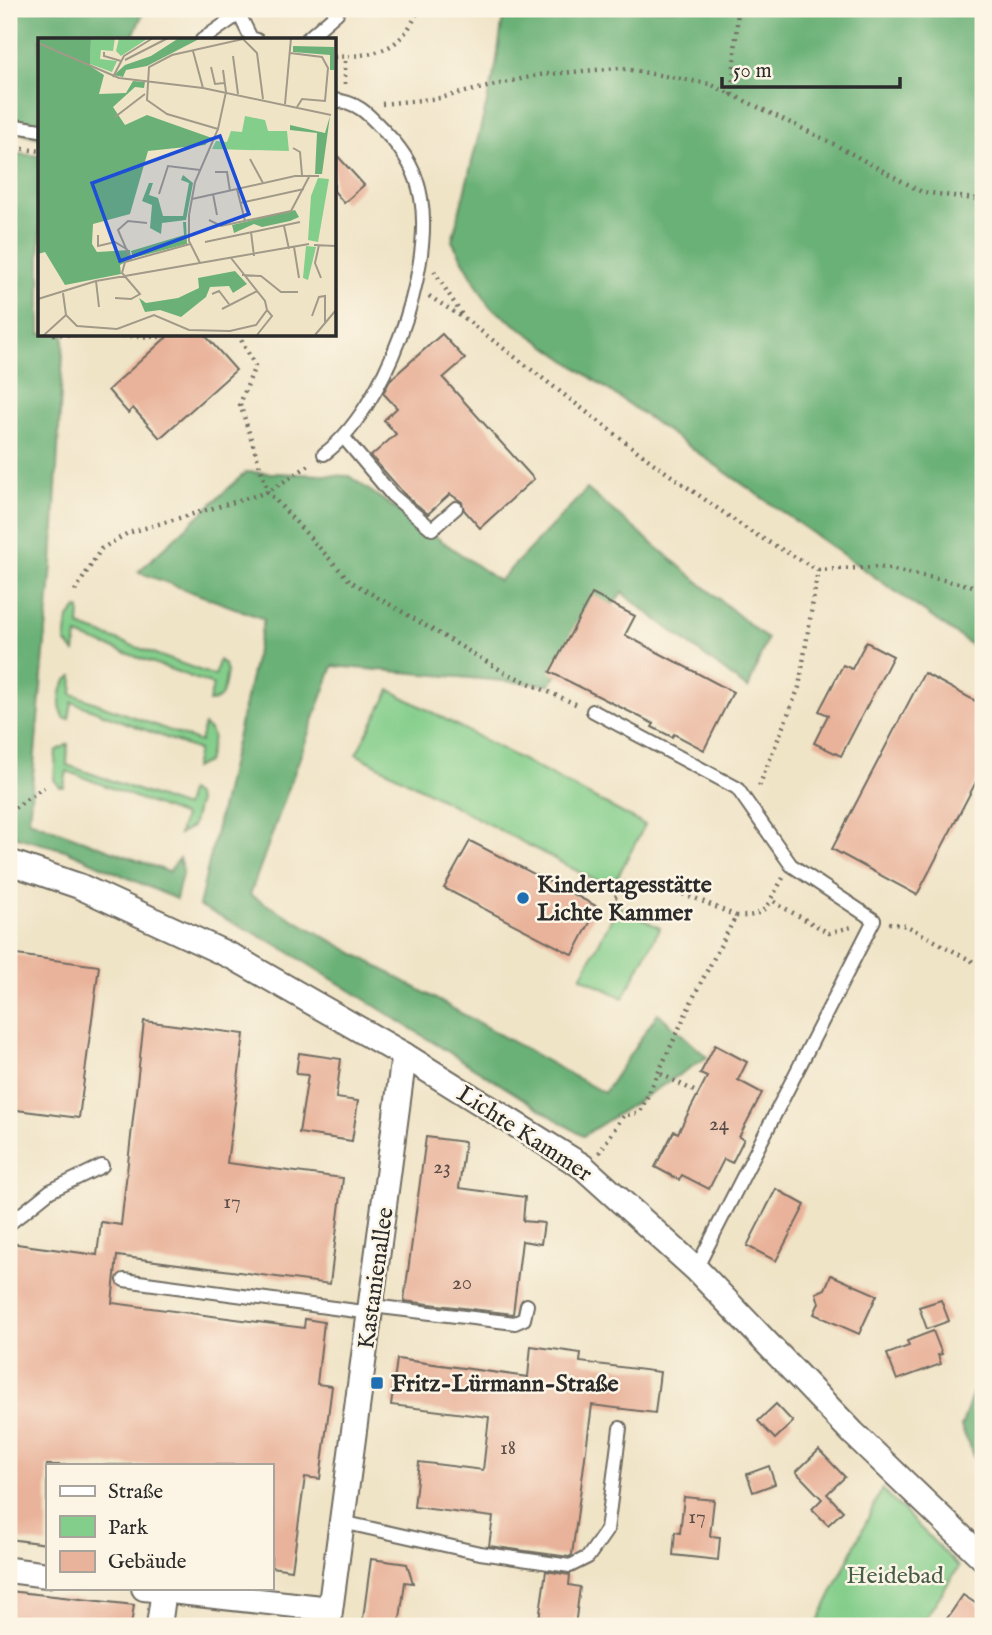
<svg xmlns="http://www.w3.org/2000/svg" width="992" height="1635" font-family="'IM FELL English',serif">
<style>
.green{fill:#84ce8b;stroke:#587c5b;stroke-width:2}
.forest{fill:#6bb177;stroke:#4b6e51;stroke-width:2}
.building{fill:#e9b29a}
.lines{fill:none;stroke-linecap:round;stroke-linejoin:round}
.lane-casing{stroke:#706c62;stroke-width:16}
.street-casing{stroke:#706c62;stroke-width:28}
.path{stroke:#706c62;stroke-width:4.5;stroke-dasharray:2 5;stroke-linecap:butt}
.lane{stroke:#fff;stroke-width:12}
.street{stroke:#fff;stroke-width:24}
.poi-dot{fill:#1f6fb2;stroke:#fcf5e5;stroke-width:2.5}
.labels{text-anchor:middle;stroke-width:5;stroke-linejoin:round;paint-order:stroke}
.number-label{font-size:21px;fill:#5a4d47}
.poi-label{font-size:24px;font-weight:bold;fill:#2b2b2b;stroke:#fcf5e5;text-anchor:start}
.street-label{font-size:24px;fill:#2b2b2b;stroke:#fcf5e5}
.park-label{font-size:24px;fill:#465c48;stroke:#fcf5e5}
.inset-road{fill:none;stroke:#a19a89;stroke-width:2}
.view{fill:#1d4ed8;fill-opacity:0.15;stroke:#1d4ed8;stroke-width:3.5}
.inset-edge{fill:none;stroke:#2b2b2b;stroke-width:3.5}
</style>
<rect width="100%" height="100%" fill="#fcf5e5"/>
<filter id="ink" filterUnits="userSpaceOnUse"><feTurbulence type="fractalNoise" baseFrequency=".0143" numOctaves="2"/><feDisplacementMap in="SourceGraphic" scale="14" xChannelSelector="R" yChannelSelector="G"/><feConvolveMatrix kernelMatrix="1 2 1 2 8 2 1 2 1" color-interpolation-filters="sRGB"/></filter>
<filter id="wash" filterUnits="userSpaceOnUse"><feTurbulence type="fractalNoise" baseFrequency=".00686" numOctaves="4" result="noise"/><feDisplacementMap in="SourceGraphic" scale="28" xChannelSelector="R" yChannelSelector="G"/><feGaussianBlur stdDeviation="1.57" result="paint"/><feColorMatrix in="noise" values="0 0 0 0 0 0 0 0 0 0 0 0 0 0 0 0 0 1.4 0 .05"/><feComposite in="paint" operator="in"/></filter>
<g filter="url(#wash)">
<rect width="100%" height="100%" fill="#f0e4c7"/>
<!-- green -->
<g class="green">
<path d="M77 608 80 609 79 626 215 676 219 660 225 665 227 672C224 685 225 702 209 702L213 685 77 635 75 652 65 642 68 619Z"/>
<path d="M73 676 72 694 200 742 204 725 210 730 213 737 207 762 194 768 198 750 72 702 69 719 64 718C57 705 59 682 73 676Z"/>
<path d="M390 690 645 825 611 889 356 754Z"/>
<path d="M68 744 67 765 185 807 189 791 196 796 198 803 192 827 179 834 184 816 67 771 64 787H60L54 780 56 751Z"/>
<path d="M618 906 660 928 623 998 581 977Z"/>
<path d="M882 1489 959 1567 920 1626H816Z"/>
</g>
<!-- forest -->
<g class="forest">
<path d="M9 9H145L131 40H40V138L9 130Z"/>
<path d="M504 9H983V653L489 306 452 241 496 66Z"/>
<path d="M9 153 40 156V334H64L52 565 29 820 169 872 179 858 183 870 176 899 65 850 9 835Z"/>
<path d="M246 472 349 476 499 581 587 489 767 639 748 689 622 593 549 685 333 666 250 895 604 1093 658 1013 707 1057 583 1136 276 944 199 906 264 619 138 572Z"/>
<path d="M983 1364V1475L961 1427Z"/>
</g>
<g id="blocks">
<!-- building -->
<g class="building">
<path d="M334 152 364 185 344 203 334 191Z"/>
<path d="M170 334H204L236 370 160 438 133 408 128 413 108 390Z"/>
<path d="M442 334 465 359 443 378 534 479 480 528 464 510 462 502 450 494 428 514 406 496 371 456 396 434 384 420 397 408 383 393 391 379Z"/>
<path d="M592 594 635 616 625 635 733 692 704 750 674 734 672 737 652 727 654 724 550 672Z"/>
<path d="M866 642 893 656 841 756 814 743 828 715 819 711 843 665 852 669Z"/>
<path d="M924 673 983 705V783L977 780 917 895 832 849Z"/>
<path d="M470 841 598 907 573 955 444 888Z"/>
<path d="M9 954 99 966 79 1118 9 1109Z"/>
<path d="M144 1021 244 1034 227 1163 343 1178 330 1284 117 1256 112 1303 304 1328 305 1319 324 1322 317 1384 332 1386 320 1479 305 1477 292 1570 271 1567V1465H47V1544L9 1539V1243L97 1255 101 1222 121 1225Z"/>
<path d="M715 1045 747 1062 738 1080 762 1093 739 1137 744 1139 732 1163 724 1159 709 1189 682 1175 679 1180 655 1167 674 1131 678 1133 707 1077 700 1074Z"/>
<path d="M299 1053 341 1059 336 1098 358 1101 352 1141 299 1133 308 1075 296 1074Z"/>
<path d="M426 1137 465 1142 459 1188 525 1197 523 1221 544 1223 541 1244 522 1241 513 1314 404 1301Z"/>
<path d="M776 1189 805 1205 776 1261 747 1246Z"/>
<path d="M831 1275 877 1295 859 1334 814 1314 819 1303 816 1293 825 1289Z"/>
<path d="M941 1300 949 1321 927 1329 919 1307Z"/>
<path d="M933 1331 942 1354 938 1355 941 1364 897 1380 887 1354 909 1346 907 1341Z"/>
<path d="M531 1346 581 1353 580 1362 660 1372 655 1413 592 1405 572 1555 569 1557 489 1546 493 1517 414 1507 419 1462 483 1470 489 1417 391 1405 397 1359 528 1377Z"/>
<path d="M776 1404 793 1422 775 1439 758 1421Z"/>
<path d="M819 1450 845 1477 827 1494 843 1511 828 1525 812 1509 822 1499 796 1472Z"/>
<path d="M769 1466 775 1484 753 1492 747 1474Z"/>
<path d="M684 1497 714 1500 710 1536 720 1537 718 1560 673 1555 675 1532 680 1533Z"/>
<path d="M371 1559 407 1564 413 1583 405 1582 399 1626H362Z"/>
<path d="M546 1571 570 1575 569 1585 580 1587 575 1626H538Z"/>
<path d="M9 1591 134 1605 131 1626H88L40 1621 39 1626H9Z"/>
<path d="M963 1595 983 1608V1626H942Z"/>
</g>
</g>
</g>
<g filter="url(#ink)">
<use href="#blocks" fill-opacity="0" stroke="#706c62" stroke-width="2"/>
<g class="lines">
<!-- lane casing -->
<g class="lane-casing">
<g id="lane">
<path d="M239 14 251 38 257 40"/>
<path d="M202 40 239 14V9"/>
<path d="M306 40 337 13"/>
<path d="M9 125 40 130"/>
<path d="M345 439 392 495 432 529 456 508"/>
<path d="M324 454C384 410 434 271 421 198 417 173 403 150 386 133 369 115 359 102 334 100"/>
<path d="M593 711 737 788 791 865 874 920 696 1269"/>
<path d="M9 1224 50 1191 102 1166"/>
<path d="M124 1280 371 1313"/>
<path d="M372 1306 515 1323 524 1319 527 1305"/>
<path d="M342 1522 480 1553 570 1566 588 1557 607 1530 620 1428"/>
</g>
</g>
<!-- street casing -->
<g class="street-casing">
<g id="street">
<path d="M9 862 79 886 235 958 404 1055 582 1166 696 1269 853 1433 983 1558"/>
<path d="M9 1570 47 1575"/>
<path d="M144 1588 330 1609"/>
<path d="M159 1626 164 1590"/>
<path d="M328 1626 404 1055"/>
</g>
</g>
<!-- path -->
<g class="path">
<path d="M334 57C378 55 400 52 419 9"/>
<path d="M345 84V57"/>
<path d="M732 95 738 9"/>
<path d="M382 104 440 98 538 75 619 68 710 84 828 141 922 192 983 200"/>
<path d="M9 147 40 151"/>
<path d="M434 271 464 318 653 463 751 532 818 570 799 687 758 789"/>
<path d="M429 296 460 316"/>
<path d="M53 334 168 337"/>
<path d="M238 334 255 366 240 404 268 492 350 581 504 672 580 706"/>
<path d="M818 570 879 567 983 588"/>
<path d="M75 591 101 549 128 533 268 492 311 464"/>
<path d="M9 812 44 787"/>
<path d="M783 878 771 899 779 905 829 933 851 927"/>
<path d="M615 897C653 874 701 901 736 916"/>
<path d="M889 923 907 926 983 967"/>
<path d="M661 1074 698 1093"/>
<path d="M599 1153 623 1116 640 1112 696 992 736 916C753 917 764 914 771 899"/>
</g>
<!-- lane -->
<use href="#lane" class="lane"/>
<!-- street -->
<use href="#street" class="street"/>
</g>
</g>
<!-- markers -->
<g class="poi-dot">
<circle cx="523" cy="898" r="7"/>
<rect x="370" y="1376" width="14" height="14" rx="3.5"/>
</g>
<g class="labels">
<!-- number labels -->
<g class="number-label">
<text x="719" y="1130">24</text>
<text x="442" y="1173">23</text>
<text x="232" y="1208">17</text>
<text x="462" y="1289">20</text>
<text x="508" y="1454">18</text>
<text x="697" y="1523">17</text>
</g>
<!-- poi labels -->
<g class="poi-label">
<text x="537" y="892">Kindertagesstätte<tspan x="537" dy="28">Lichte Kammer</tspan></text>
<text x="391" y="1391">Fritz-Lürmann-Straße</text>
</g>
<!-- street labels -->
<g class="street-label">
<text transform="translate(525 1133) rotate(33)" y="8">Lichte Kammer</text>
<text transform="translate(375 1278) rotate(-82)" y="8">Kastanienallee</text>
</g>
<!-- park labels -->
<g class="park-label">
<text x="895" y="1583">Heidebad</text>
</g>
</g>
<!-- overview -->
<g transform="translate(38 38)">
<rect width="298" height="298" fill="#f0e4c7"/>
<path d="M53 0H77L75 13 63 12 62 21 79 23 74 34 52 26ZM81 0H109V1L83 18 78 13ZM207 78 227 82 230 93H249L251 113 174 111 178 103 189 104 193 93 204 94ZM280 140 291 141 280 204 270 202 273 158ZM268 208 278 209 270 242 265 240Z" fill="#84ce8b"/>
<path d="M0 0H53L52 28 66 37 61 56 88 55 95 43 107 44 106 50 97 49 75 69 87 87 109 77 174 100 167 107 110 113 92 176 55 186 54 206 59 214 92 212 93 221 82 227 83 236 27 247 7 214 0 216ZM141 0H163L109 28 88 32 85 39 76 37 87 27 113 18ZM255 8 296 9V32H292V17L255 14ZM292 78 284 136H277L279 95 252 92V87L287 95ZM145 137 155 145 148 182 124 185 123 196 112 190 114 167 104 163 111 145H115L111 157 120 160 125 178H145L151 145 143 142ZM257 172 261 179 252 183 224 189 216 186 196 195 194 187ZM145 184H148L149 206 95 220 93 213 146 197ZM197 233 209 246 195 255 191 248 172 249 168 259 143 279 122 272 107 274 101 260 108 265 140 260 161 250 160 240Z" fill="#6bb177"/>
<path class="inset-road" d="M0 5 81 40 165 50 293 77M155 13 165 50M66 14V18L83 23M252 15 284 19 290 30 287 63 264 61 259 69M195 18 200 56M87 22 130 0M173 29 177 46 186 45M75 39 86 18 115 0M247 66 253 0M77 79 107 56M180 91 129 76 109 62 111 29 134 17 205 1 219 15 225 61M255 110 262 114 264 137M212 121 225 145M177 134H189L192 153M199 151 207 183M121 156 130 128 162 132M175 156 179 177M154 161 257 138H281M202 165 266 151M171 182 183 188 253 173 272 137M246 188 251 211M213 194 216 218M60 197V208L77 204 90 212M167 204 262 184M276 207 298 208M281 207 277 225 283 240M256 209 261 240M93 222 80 192 90 183 109 185M162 225 151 203V177L157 144 180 91 188 54 185 32M204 237 223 238 243 254H260M58 243 61 269M25 255 28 277 39 288 79 291 116 277 151 292 192 293 218 287 229 272 227 263 193 220M174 256 181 253 191 266M77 260 93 261 102 256 84 235 87 224 152 206M0 261 58 243 271 206M184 271 219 253M274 278 281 259 287 258V285M6 297 28 277M219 297 234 278 229 272M277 297 298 272"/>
<path class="view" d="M182 98 211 176 82 223 54 145Z"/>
<rect width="298" height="298" class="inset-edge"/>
</g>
<!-- margin -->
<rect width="992" height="1635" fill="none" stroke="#fcf5e5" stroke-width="35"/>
<!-- legend -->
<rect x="46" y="1464" width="228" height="126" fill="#fcf5e5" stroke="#a8a49b" stroke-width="2"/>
<rect x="60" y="1486" width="35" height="10" fill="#ffffff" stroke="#a8a49b" stroke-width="2"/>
<text x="108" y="1498" font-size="21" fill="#2b2b2b">Straße</text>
<rect x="60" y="1516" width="35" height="21" fill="#84ce8b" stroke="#a8a49b" stroke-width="2"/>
<text x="108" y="1534" font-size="21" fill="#2b2b2b">Park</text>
<rect x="60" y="1551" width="35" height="21" fill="#e9b29a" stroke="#a8a49b" stroke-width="2"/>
<text x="108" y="1568" font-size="21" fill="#2b2b2b">Gebäude</text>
<!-- scale -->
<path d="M722 77v10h178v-10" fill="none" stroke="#2b2b2b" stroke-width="3.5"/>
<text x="733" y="77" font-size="21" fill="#2b2b2b" stroke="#fcf5e5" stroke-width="5" paint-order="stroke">50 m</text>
</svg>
